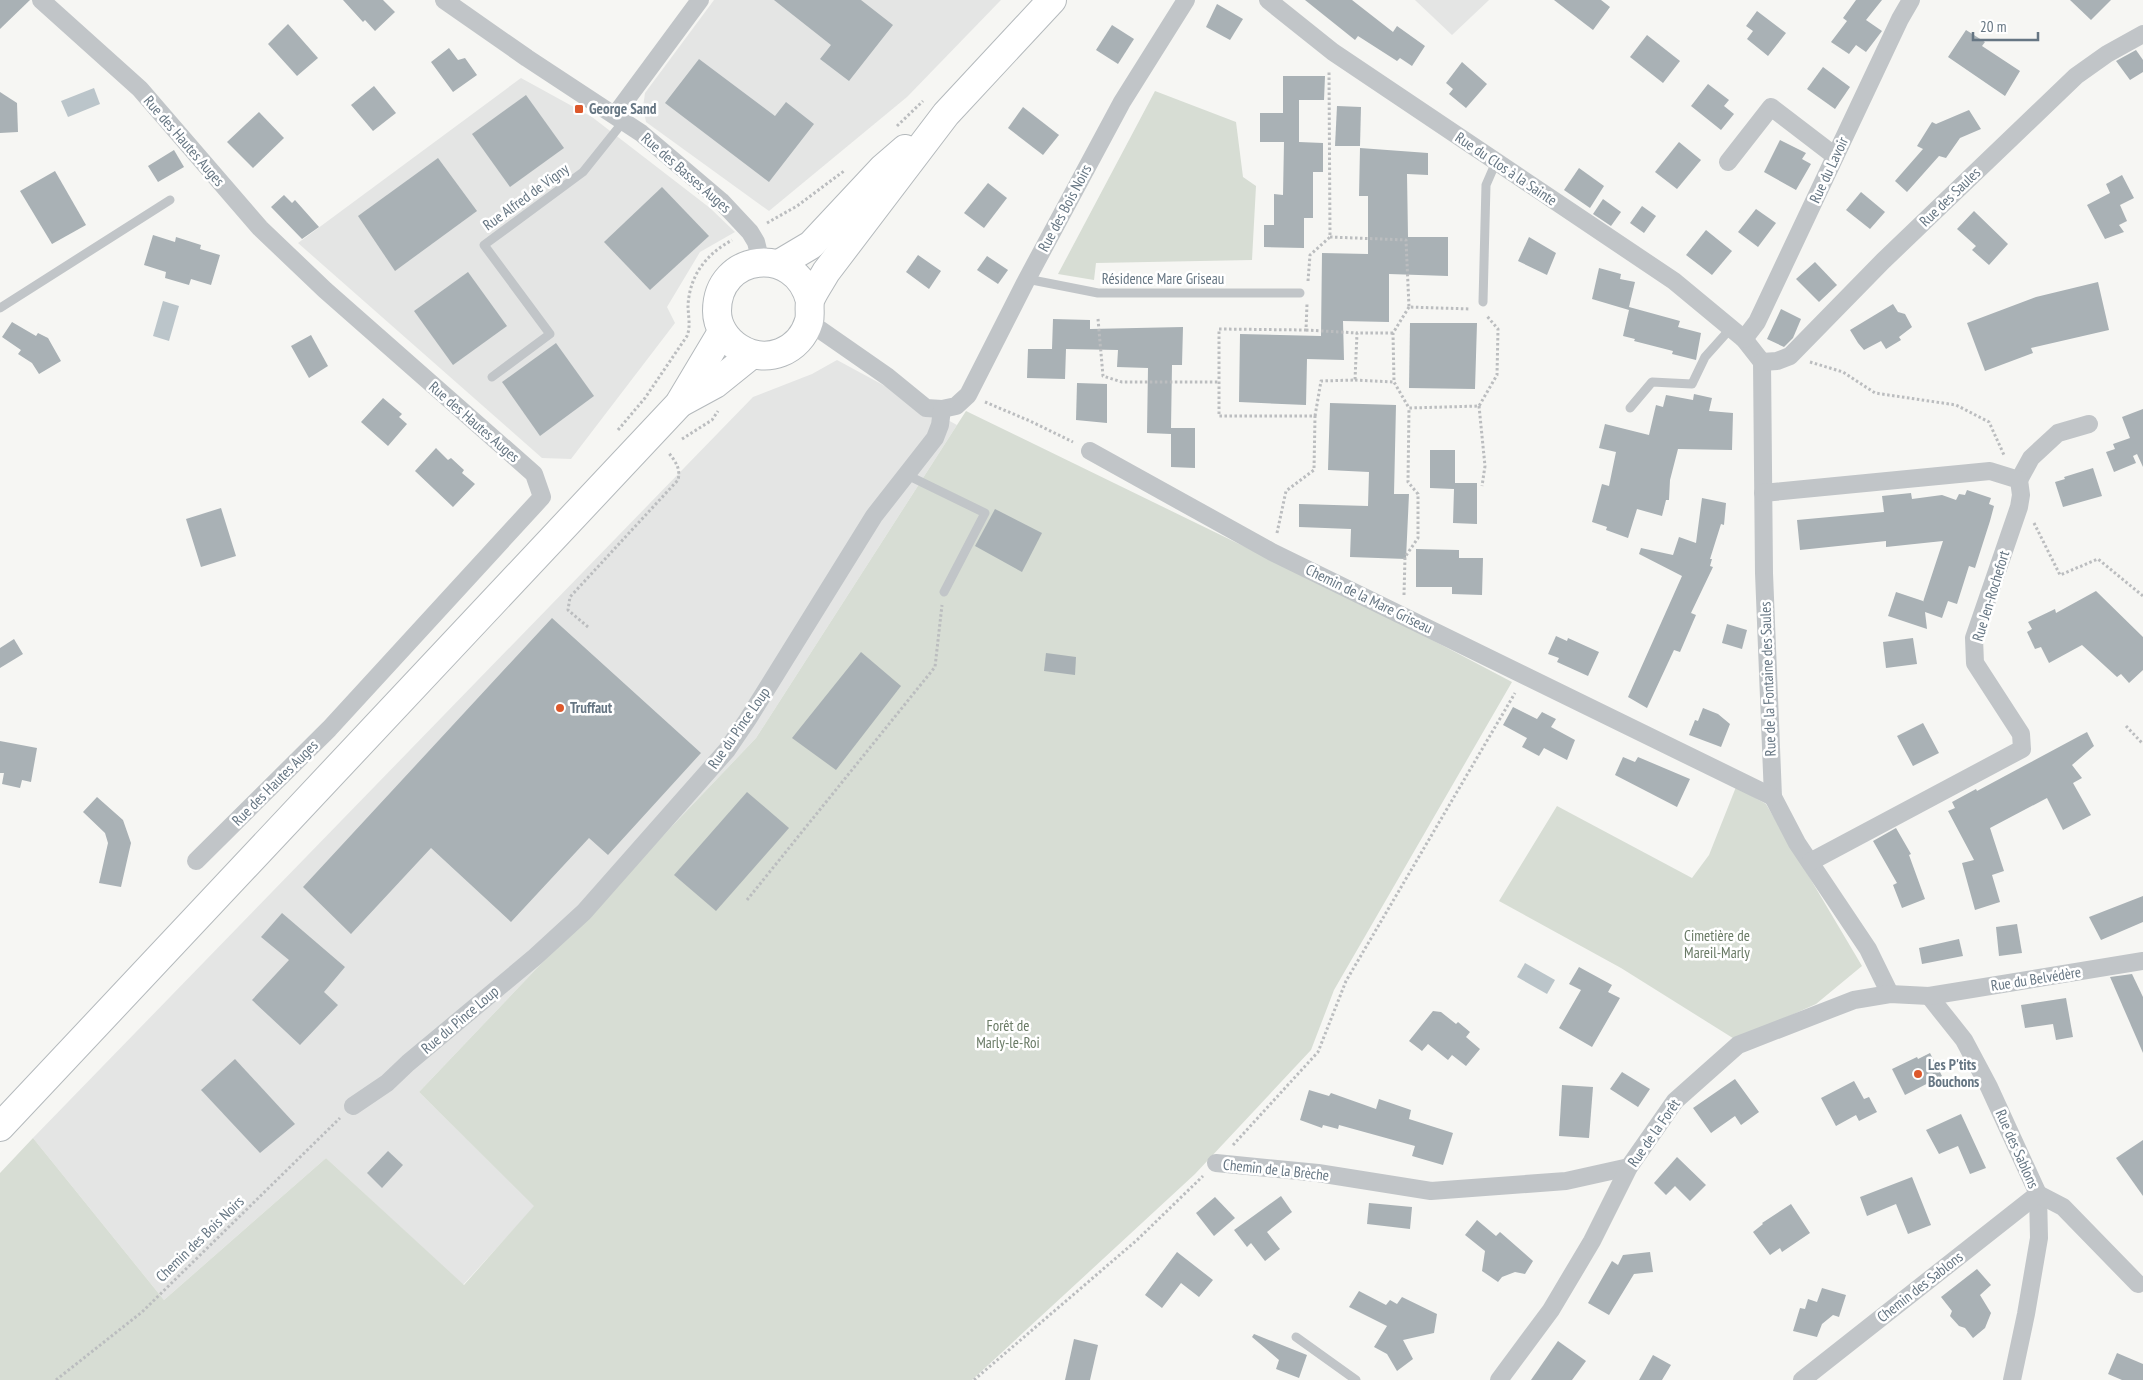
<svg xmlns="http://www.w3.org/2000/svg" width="2143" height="1380" font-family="'PT Sans Narrow',sans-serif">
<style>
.built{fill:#e4e5e4}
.green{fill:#d7ddd4}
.water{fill:#bbc5ca}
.building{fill:#a9b1b5}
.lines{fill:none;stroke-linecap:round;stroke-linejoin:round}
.primary-casing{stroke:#b4b9bc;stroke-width:30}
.path{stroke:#bbbdbf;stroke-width:3;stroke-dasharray:2.5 2.5;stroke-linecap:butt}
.lane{stroke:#c1c5c8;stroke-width:9}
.street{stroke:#c1c5c8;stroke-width:18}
.primary{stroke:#fff;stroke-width:28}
.poi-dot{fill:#dd582b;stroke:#fff;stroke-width:2}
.labels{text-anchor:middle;stroke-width:5;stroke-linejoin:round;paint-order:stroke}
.poi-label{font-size:15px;font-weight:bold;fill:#667683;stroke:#fff;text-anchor:start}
.street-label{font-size:15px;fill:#667683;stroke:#fff}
.park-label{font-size:15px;fill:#697a65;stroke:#fff}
</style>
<rect width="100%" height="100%" fill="#f6f6f3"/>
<!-- built -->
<g class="built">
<path d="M714 0H1001L907 97 769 211 646 122 643 107 645 93Z"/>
<path d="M1415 0H1489L1452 35Z"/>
<path d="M521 78 592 117 710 208 735 232 700 252 667 307 675 323 571 459 542 458 298 243Z"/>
<path d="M837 360 957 425 756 738 419 1092 535 1206 463 1285 326 1158 164 1300 33 1138 753 397 812 374Z"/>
</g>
<!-- green -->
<g class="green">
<path d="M1155 91 1236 122 1243 177 1256 186 1252 260 1096 263 1094 280 1058 274Z"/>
<path d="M966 411 1379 612 1512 682 1334 990 1311 1050 1195 1174 972 1380H0V1173L33 1138 164 1300 326 1158 464 1285 534 1206 419 1092 756 738Z"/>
<path d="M1736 787 1766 804 1862 966 1816 1004 1736 1040 1621 968 1499 901 1557 806 1692 878 1709 855Z"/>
</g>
<!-- water -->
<g class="water">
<path d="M94 88 100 104 68 117 61 101Z"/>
<path d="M163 301 179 306 169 341 153 336Z"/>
<path d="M1525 963 1555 980 1547 994 1517 977Z"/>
</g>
<!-- building -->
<g class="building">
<path d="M0 0H30L0 29Z"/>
<path d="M343 0H383L395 12 375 31 365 20 363 22Z"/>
<path d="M774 0H861L893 25 849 81 820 59 831 45Z"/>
<path d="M1305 0H1352L1393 32 1397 26 1425 46 1412 66 1400 58 1397 61 1358 36 1355 40Z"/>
<path d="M1554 0H1601L1610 7 1593 30Z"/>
<path d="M1856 0H1882L1866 20 1882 31 1866 52 1856 45 1849 54 1831 42 1847 21 1843 18Z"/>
<path d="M2070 0H2111L2091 20Z"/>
<path d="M1217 4 1243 19 1230 40 1206 27Z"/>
<path d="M1757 11 1786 33 1768 56 1747 39 1753 31 1746 26Z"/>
<path d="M288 24 318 58 297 76 268 44Z"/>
<path d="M1112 25 1134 39 1118 64 1096 50Z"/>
<path d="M1966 30 1985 42 1982 46 2020 71 2005 96 1948 57Z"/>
<path d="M1647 35 1680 61 1663 83 1630 57Z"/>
<path d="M449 48 458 60 465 58 477 75 453 92 431 62Z"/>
<path d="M2136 50 2143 60V72L2130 80 2116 61Z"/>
<path d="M699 59 775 116 786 102 814 124 769 182 665 103Z"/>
<path d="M1462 62 1487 84 1466 108 1449 94 1453 89 1446 83Z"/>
<path d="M1823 67 1850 87 1835 109 1807 89Z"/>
<path d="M1283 76H1325L1324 100H1299V142L1323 143V172H1313V218H1304V248L1264 247V225H1274V194L1283 195 1284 142H1260V113H1283Z"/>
<path d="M1708 84 1729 100 1724 106 1734 114 1721 130 1691 106Z"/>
<path d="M374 86 396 113 373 131 351 105Z"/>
<path d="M0 92 17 103 18 132 0 133Z"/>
<path d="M526 95 564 148 510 187 472 134Z"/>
<path d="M1337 106 1361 107 1360 146H1335Z"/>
<path d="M1023 107 1059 135 1043 155 1008 128Z"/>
<path d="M1969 110 1981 129 1960 138 1946 158 1939 156 1907 192 1895 181 1923 149 1917 146 1932 122 1936 124Z"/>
<path d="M259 112 284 138 253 168 227 142Z"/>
<path d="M1780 140 1806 153 1802 159 1811 164 1796 190 1764 172Z"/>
<path d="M1679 142 1701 160 1677 189 1655 172Z"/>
<path d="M1360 148 1428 153V175L1407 174 1408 237H1448V276L1389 274V322L1343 321 1344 360 1307 359 1306 405 1239 402 1240 334 1321 336 1322 253 1368 254V196H1359Z"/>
<path d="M174 150 184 167 158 182 148 166Z"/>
<path d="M438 158 477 211 395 271 358 216Z"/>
<path d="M1579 168 1604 186 1590 208 1564 190Z"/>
<path d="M55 171 86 225 52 244 20 191Z"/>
<path d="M2122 175 2134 198 2120 205 2127 221 2119 225 2124 232 2105 239 2087 205 2110 193 2106 184Z"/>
<path d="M988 183 1007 198 984 228 964 213Z"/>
<path d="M662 187 709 236 650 290 604 242Z"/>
<path d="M1861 192 1885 212 1870 229 1846 210Z"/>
<path d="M284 195 292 203 295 200 319 227 302 239 271 207Z"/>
<path d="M1603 199 1621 212 1611 226 1593 214Z"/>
<path d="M1642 206 1656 216 1644 233 1630 223Z"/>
<path d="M1756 209 1776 223 1758 247 1738 232Z"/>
<path d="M1974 211 2008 244 1989 265 1972 250 1976 246 1957 229Z"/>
<path d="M1706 230 1732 251 1712 275 1686 255Z"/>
<path d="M153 235 175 242 176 237 201 245 200 249 220 255 211 285 191 279 189 285 165 278 166 272 144 265Z"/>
<path d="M1529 237 1556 253 1547 275 1518 261Z"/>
<path d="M918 255 941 271 929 289 906 272Z"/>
<path d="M987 256 1008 270 998 284 977 270Z"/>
<path d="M1815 262 1837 285 1819 302 1796 279Z"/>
<path d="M1599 268 1621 274 1620 279 1635 282 1629 307 1680 321 1678 327 1701 333 1696 360 1672 354 1673 351 1634 341 1635 339 1623 336 1629 310 1592 299Z"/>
<path d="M468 272 507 326 453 365 414 311Z"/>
<path d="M2098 282 2109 330 2031 348 2033 353 1985 371 1967 323 2036 297Z"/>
<path d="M1893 304 1898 312 1905 314 1912 327 1899 337 1901 340 1886 349 1881 341 1864 350 1858 343 1850 330Z"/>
<path d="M1781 309 1801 319 1793 338 1784 347 1767 339Z"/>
<path d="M1053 319 1090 320V329L1183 327 1182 365H1172L1171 428H1195V468L1171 467V434L1147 433 1148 368 1117 367 1118 350 1066 349 1065 379 1027 378 1028 349H1052Z"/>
<path d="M12 322 36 336 38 333 48 338 61 361 39 374 32 363 18 354 21 350 2 337Z"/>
<path d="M1410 323H1477L1475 389 1409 388Z"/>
<path d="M311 335 328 366 309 378 291 346Z"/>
<path d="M556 343 594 396 540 436 502 382Z"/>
<path d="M1077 383 1107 384V423L1076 420Z"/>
<path d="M1694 394 1712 398 1709 411 1733 413 1732 450 1678 449 1670 480 1669 500H1666L1662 516 1637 509 1628 538 1606 530 1607 527 1592 522 1602 484 1609 486 1616 452 1599 448 1605 424 1649 435 1656 405 1663 407 1666 395 1693 400Z"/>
<path d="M383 398 402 414 399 417 407 424 388 446 361 422Z"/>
<path d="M1330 403 1396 405 1394 494H1409L1406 559 1350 557 1351 529 1299 527V504L1368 506 1369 472 1328 470Z"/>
<path d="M2143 409V467L2137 454 2133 456 2136 463 2114 472 2106 452 2115 449 2113 444 2130 438 2122 417Z"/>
<path d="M436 448 448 460 451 458 464 470 462 473 475 484 453 507 415 471Z"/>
<path d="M1430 450H1455V483H1477V524L1453 523 1454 489 1430 488Z"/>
<path d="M2093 468 2102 496 2063 507 2055 482 2065 479 2064 477Z"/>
<path d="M1967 490 1991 498 1989 504 1994 506 1990 521 1975 568 1969 566 1957 604 1948 601 1942 618 1925 612 1927 629 1888 616 1896 592 1923 601V602L1943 541 1886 547V541L1800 550 1797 520 1884 512 1882 496 1911 493 1912 499 1942 495 1956 500 1959 494 1965 495Z"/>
<path d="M1702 498 1726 503 1724 525 1721 524 1710 559H1712L1710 566 1713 567 1691 613 1696 615 1680 652 1674 650 1647 708 1628 697 1682 576 1639 554 1641 548 1673 555 1679 537 1696 543Z"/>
<path d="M221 508 236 556 201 567 186 519Z"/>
<path d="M995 509 1042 533 1022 572 975 546Z"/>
<path d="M1416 549 1459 550V558H1483L1482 595 1452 594V587H1416Z"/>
<path d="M2096 591 2143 637V670L2129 683 2121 674 2117 677 2082 645 2049 663 2041 647 2035 649 2027 632 2032 629 2028 622 2055 609 2056 613Z"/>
<path d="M552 618 701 753 608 855 589 838 511 922 431 848 351 934 303 887Z"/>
<path d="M1727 624 1747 630 1742 649 1722 643Z"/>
<path d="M1556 636 1567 641 1568 638 1599 652 1588 676 1557 662 1559 658 1548 654Z"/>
<path d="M1913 638 1917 664 1886 668 1883 642Z"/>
<path d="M14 639 23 654 0 668V648Z"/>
<path d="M861 652 901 686 836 770 792 738Z"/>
<path d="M1046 653 1076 657 1075 675 1044 671Z"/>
<path d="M1513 707 1537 719 1542 712 1556 719 1551 727 1575 740 1567 760 1544 748 1539 756 1522 747 1527 738 1503 725Z"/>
<path d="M1703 708 1718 714 1730 724 1721 747 1689 735 1695 720 1698 721Z"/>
<path d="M1923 723 1939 753 1913 766 1897 736Z"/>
<path d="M2087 732 2094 746 2072 765 2082 778 2073 783 2091 815 2063 830 2047 798 1990 828 2004 871 1992 875 2000 902 1975 910 1962 863 1974 860 1948 811 1955 808 1952 802 1976 789 1977 791Z"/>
<path d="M0 741 37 748 31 782 22 780 20 788 2 784 4 773H0Z"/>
<path d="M1623 757 1635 762 1638 757 1690 779 1677 807 1615 775Z"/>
<path d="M747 792 789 828 716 911 674 875Z"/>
<path d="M97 797 123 820 131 843 121 887 99 883 108 843 105 833 83 812Z"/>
<path d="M1896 828 1911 854 1909 855 1925 899 1902 908 1893 885 1897 883 1873 841Z"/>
<path d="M2143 896V922L2101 940 2089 917Z"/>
<path d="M282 913 345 967 324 992 338 1005 300 1045 252 1000 289 960 261 937Z"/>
<path d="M2017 924 2022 953 1999 956 1996 927Z"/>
<path d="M1959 939 1963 956 1922 964 1919 948Z"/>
<path d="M1579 967 1612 985 1608 992 1620 998 1592 1047 1559 1028 1581 990 1569 984Z"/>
<path d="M2132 974 2143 997V1053L2110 977Z"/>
<path d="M2066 998 2073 1037 2056 1040 2053 1024 2025 1028 2021 1005Z"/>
<path d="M1433 1011 1441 1012 1456 1024 1458 1022 1470 1032 1466 1037 1480 1049 1466 1066 1452 1055 1448 1060 1428 1044 1422 1051 1409 1041Z"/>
<path d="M1930 1053 1942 1076 1905 1095 1892 1069 1917 1057 1918 1059Z"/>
<path d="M235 1059 295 1124 260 1153 201 1090Z"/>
<path d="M1622 1072 1650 1089 1638 1107 1610 1089Z"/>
<path d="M1735 1079 1759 1112 1741 1125 1735 1116 1711 1133 1693 1108Z"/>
<path d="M1854 1081 1864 1099 1869 1097 1877 1112 1859 1121 1856 1115 1836 1126 1821 1098Z"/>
<path d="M1562 1085 1593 1087 1589 1138 1559 1136Z"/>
<path d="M1309 1090 1329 1096 1331 1093 1376 1109 1379 1099 1411 1110 1409 1119 1453 1133 1443 1165 1412 1156 1415 1146 1339 1125 1338 1129 1323 1125 1322 1128 1300 1120Z"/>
<path d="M1961 1114 1986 1168 1970 1174 1958 1146 1939 1154 1926 1130Z"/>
<path d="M2143 1140V1196L2116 1158Z"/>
<path d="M388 1151 403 1165 382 1188 367 1173Z"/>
<path d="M1677 1157 1706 1185 1690 1201 1675 1186 1666 1195 1654 1183Z"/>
<path d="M1912 1177 1931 1225 1908 1234 1896 1204 1867 1216 1860 1197Z"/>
<path d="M1281 1196 1292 1212 1267 1232 1280 1249 1265 1261 1251 1243 1247 1247 1234 1230Z"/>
<path d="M1215 1197 1235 1218 1214 1236 1196 1213Z"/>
<path d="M1369 1203 1412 1207 1410 1229 1367 1224Z"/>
<path d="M1791 1204 1810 1233 1782 1252 1780 1248 1770 1255 1753 1232 1763 1224 1762 1223Z"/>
<path d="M1477 1220 1496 1236 1500 1232 1533 1261 1525 1274 1515 1272 1502 1277 1498 1282 1482 1271 1485 1251 1465 1235Z"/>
<path d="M1177 1252 1213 1280 1199 1297 1181 1283 1162 1308 1145 1295Z"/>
<path d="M1650 1252 1653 1272 1634 1274 1609 1315 1588 1303 1612 1261 1618 1265 1623 1255Z"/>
<path d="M1977 1269 1991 1285 1980 1295 1991 1313 1985 1328 1973 1338 1965 1328 1959 1326 1950 1316 1952 1311 1941 1297Z"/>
<path d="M1822 1288 1846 1295 1839 1317 1833 1315 1822 1324 1817 1337 1793 1331 1800 1308 1805 1309 1808 1299 1817 1302Z"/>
<path d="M1359 1291 1386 1305 1390 1300 1397 1304 1402 1297 1437 1314 1434 1333 1403 1340 1413 1359 1397 1371 1387 1354 1374 1347 1387 1326 1349 1307Z"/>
<path d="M1254 1334 1307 1355 1299 1378 1276 1369 1279 1360 1252 1337Z"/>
<path d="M1074 1339 1098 1345 1090 1380H1065Z"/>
<path d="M1558 1341 1586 1361 1572 1380H1531Z"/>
<path d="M2117 1353 2143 1364V1380H2122L2108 1374Z"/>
<path d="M1653 1355 1671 1365 1662 1380H1639Z"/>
</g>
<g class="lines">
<!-- primary casing -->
<g class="primary-casing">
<g id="primary">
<path d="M779 264 811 245 883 168 905 149"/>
<path d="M810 301C796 244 717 253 717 311 717 326 726 340 739 348 766 365 800 352 809 321 811 314 808 305 811 298 815 289 821 281 826 272L946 114 1052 0"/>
<path d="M680 403 715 384 751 355"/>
<path d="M0 1127 679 404 722 332"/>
</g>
</g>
<!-- path -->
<g class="path">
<path d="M897 126 923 101"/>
<path d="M767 223 797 206 844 171"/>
<path d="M1330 237 1406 240 1409 307 1470 309"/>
<path d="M1308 281 1310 255 1330 237 1329 71"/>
<path d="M1409 307 1393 333 1394 382 1409 408 1479 406 1497 375 1498 329 1486 315"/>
<path d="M1098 319 1103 376 1122 382H1219"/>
<path d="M1306 330 1357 333"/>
<path d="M1810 362 1843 372 1875 393 1956 405 1989 422 2004 455"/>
<path d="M1355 380 1394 382"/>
<path d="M985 402 1030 421 1073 442"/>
<path d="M1479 406 1485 466 1482 486"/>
<path d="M1315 416 1321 381 1355 380 1357 333H1393"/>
<path d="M618 430 645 398 687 336C691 326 688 315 688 305 690 274 707 254 732 240"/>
<path d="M682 439 712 420 718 411"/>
<path d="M2034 523 2060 575 2098 559 2143 596"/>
<path d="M1277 533 1286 491 1314 470 1315 416H1219V329L1306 330 1307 304"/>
<path d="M1404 595 1405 557 1418 538V494L1408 482 1409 408"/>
<path d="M588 627 568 610 570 597 678 480C681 468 675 461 668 452"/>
<path d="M2126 726 2143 744"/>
<path d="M747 900 935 667 942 605"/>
<path d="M1233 1145 1318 1052 1346 981 1515 693"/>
<path d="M56 1380 142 1312 340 1118"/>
<path d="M974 1380 1137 1240 1203 1176"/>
</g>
<!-- lane -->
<g class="lane">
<path d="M1027 279 1098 293H1300"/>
<path d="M1483 302 1486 185 1496 162"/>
<path d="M0 308 170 200"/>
<path d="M492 377 550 334 484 245 583 172 623 122"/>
<path d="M1630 408 1652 382 1692 384 1705 357 1731 328"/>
<path d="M905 474 985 513 944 592"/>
<path d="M1296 1337 1356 1380"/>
</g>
<!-- street -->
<g class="street">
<path d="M41 0 140 89 260 228 325 290 534 474 542 497 329 729 196 861"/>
<path d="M444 0 527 58 641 133 721 201 750 232 756 242 761 262"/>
<path d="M1268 0 1333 52 1674 281 1744 339 1762 362 1764 573 1773 797 1797 843 1868 949 1890 994"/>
<path d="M615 115 700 0"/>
<path d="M1728 162 1771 107 1835 156"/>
<path d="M809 322 888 377 926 408 942 409 956 406 968 395 1027 279 1122 102 1186 0"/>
<path d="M1744 339 1757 322 1900 19 1911 0"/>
<path d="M1762 362 1777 361 1790 356 1883 261 2076 76 2107 54 2143 34"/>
<path d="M1090 451 1272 552 1773 797"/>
<path d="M2019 480 2031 458 2058 433 2089 424"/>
<path d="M1763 493 1990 471 2019 480 2021 495 2019 507 1974 638 1975 663 2021 734 2022 749 1810 862"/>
<path d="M1929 996 1964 1040 1989 1087 2038 1194 2039 1238 2026 1314 2012 1380"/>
<path d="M353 1106 387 1083 408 1063 535 957 584 912 727 750 748 719 874 516 935 438 940 425 942 409"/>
<path d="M1216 1163 1318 1173 1431 1191 1566 1181 1629 1167"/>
<path d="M1499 1380 1551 1310 1592 1241 1629 1167 1675 1101 1738 1045 1854 1000 1890 994 1929 996 2143 961"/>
<path d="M1802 1380 2038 1194 2063 1207 2138 1284"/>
</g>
<!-- primary -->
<use href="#primary" class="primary"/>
</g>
<!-- markers -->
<g class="poi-dot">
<rect x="574" y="104" width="10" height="10" rx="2.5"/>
<circle cx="560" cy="708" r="5"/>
<circle cx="1918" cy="1074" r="5"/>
</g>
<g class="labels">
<!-- poi labels -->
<g class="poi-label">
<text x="589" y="114">George Sand</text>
<text x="570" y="713">Truffaut</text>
<text x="1928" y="1070">Les P'tits<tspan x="1928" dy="17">Bouchons</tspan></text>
</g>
<!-- street labels -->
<g class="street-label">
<text transform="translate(184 141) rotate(49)" y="5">Rue des Hautes Auges</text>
<text transform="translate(1506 169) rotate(34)" y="5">Rue du Clos à la Sainte</text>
<text transform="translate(1829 170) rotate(-65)" y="5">Rue du Lavoir</text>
<text transform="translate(686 173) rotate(41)" y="5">Rue des Basses Auges</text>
<text transform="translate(526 197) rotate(-36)" y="5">Rue Alfred de Vigny</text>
<text transform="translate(1950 197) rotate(-44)" y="5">Rue des Saules</text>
<text transform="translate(1065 208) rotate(-62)" y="5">Rue des Bois Noirs</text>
<text x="1163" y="284">Résidence Mare Griseau</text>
<text transform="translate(474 422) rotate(41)" y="5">Rue des Hautes Auges</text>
<text transform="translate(1991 596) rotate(-73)" y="5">Rue Jen-Rochefort</text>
<text transform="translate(1369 599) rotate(26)" y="5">Chemin de la Mare Griseau</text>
<text transform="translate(1768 679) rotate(-92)" y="5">Rue de la Fontaine des Saules</text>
<text transform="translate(739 728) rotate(-55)" y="5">Rue du Pince Loup</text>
<text transform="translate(275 783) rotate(-45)" y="5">Rue des Hautes Auges</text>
<text transform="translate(2036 979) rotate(-9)" y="5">Rue du Belvédère</text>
<text transform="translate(460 1020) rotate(-40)" y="5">Rue du Pince Loup</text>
<text transform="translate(1654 1133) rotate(-55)" y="5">Rue de la Forêt</text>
<text transform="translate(2017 1149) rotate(66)" y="5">Rue des Sablons</text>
<text transform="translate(1276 1170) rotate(6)" y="5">Chemin de la Brèche</text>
<text transform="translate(200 1239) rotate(-44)" y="5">Chemin des Bois Noirs</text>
<text transform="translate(1920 1287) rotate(-38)" y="5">Chemin des Sablons</text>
</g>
<!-- park labels -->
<g class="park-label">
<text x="1717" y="941">Cimetière de<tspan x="1717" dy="17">Mareil-Marly</tspan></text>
<text x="1008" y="1031">Forêt de<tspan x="1008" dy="17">Marly-le-Roi</tspan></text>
</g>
</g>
<!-- scale -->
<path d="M1973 32v8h65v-8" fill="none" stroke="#667683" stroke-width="2.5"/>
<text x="1980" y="32" font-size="15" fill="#667683" stroke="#ffffff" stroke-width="4" paint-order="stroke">20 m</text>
</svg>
